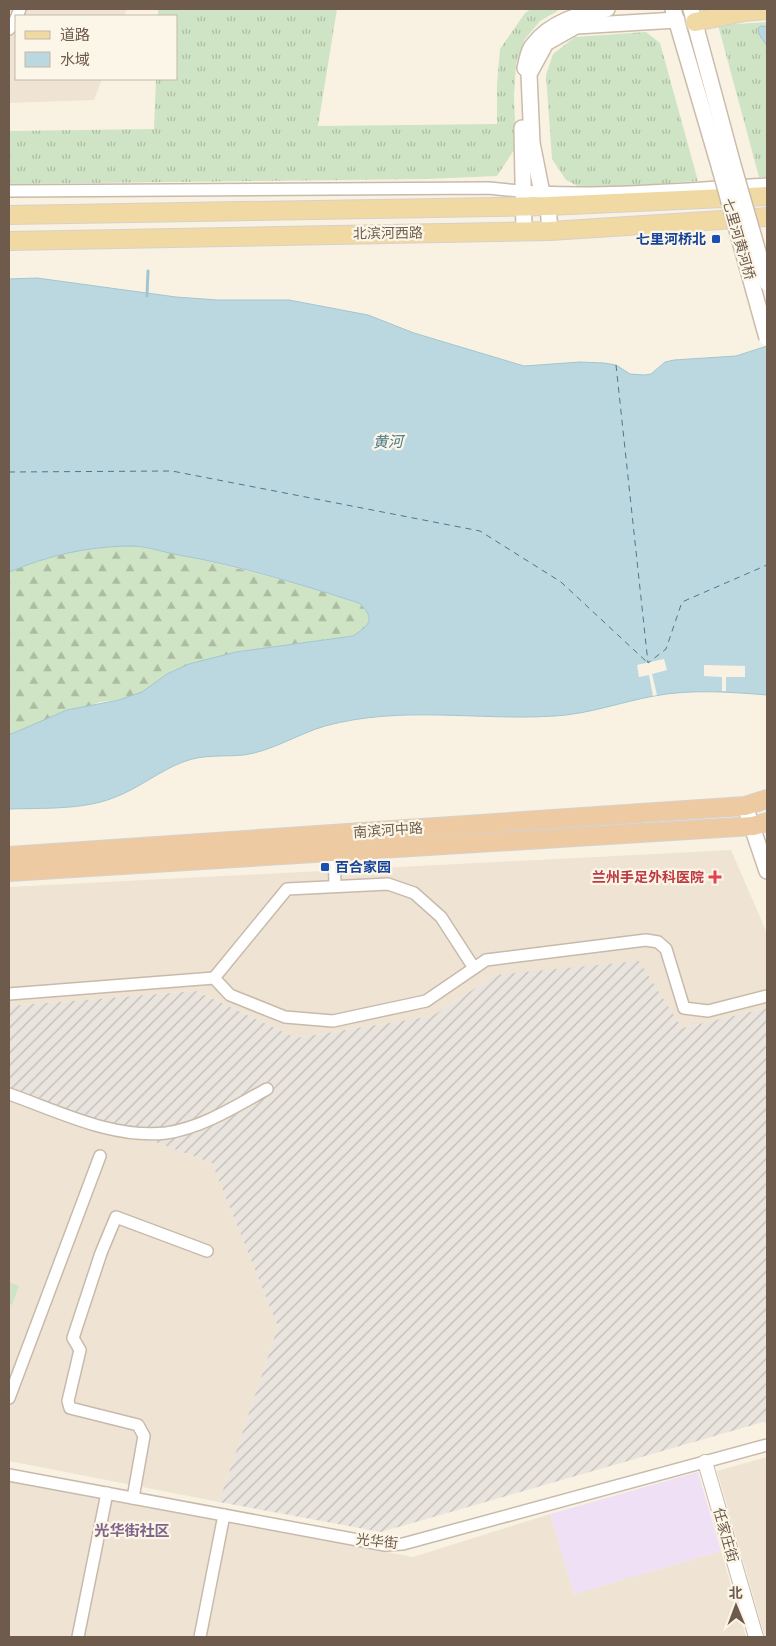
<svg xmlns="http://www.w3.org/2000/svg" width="776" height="1646" font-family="Mulish,'Noto Sans SC',sans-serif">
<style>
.residential{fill:#efe4d3}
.industrial{fill:url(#industrial-furrows)}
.education{fill:#efe0f5}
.grass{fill:url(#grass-tufts)}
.forest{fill:url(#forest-firs)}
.pitch{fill:#cfe4c4}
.water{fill:#bbd8e0;stroke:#a2c6d0}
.pier{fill:#f9f2e3}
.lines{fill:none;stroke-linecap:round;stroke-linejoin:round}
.stream{stroke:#a2c6d0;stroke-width:3}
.ferry{stroke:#4c7885;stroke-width:1;stroke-dasharray:6 5;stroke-linecap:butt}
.minor-casing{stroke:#c8baab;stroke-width:14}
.tertiary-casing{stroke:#c8baab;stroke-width:16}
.secondary-casing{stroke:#cbbbaa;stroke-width:18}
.primary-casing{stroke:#d6d1cd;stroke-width:20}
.trunk-casing{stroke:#d6d1cd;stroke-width:20}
.minor{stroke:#fff;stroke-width:11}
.tertiary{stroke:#fff;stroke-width:14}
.secondary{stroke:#fff;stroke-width:15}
.primary{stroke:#f0d9a3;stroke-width:18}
.trunk{stroke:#eecaa2;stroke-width:18}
.secondary-bridge-casing{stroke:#cbbbaa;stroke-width:18;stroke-linecap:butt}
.secondary-bridge{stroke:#fff;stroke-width:15}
.transit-dot{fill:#1a4fb4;stroke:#fcf6e9;stroke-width:2}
.health-dot{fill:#e0444e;stroke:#fcf6e9;stroke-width:2}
.labels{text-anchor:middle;stroke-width:4.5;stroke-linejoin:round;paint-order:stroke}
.street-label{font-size:14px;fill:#6e5b4c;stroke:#fcf6e9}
.transit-label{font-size:14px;font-weight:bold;fill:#164399;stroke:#fcf6e9;text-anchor:end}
.health-label{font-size:14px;font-weight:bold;fill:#be3a42;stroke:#fcf6e9;text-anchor:end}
.water-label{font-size:15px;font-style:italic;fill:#4c7885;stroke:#fcf6e9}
.neighbourhood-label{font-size:15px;font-weight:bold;fill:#80658a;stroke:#fcf6e9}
</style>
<defs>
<pattern id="industrial-furrows" width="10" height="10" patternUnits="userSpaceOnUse" patternTransform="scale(1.25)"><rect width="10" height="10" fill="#e9e4dd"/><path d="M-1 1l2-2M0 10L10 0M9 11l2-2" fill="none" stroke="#c1bcb5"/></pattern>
<pattern id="grass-tufts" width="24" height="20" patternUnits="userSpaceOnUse" patternTransform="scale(1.25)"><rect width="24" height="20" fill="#cfe4c4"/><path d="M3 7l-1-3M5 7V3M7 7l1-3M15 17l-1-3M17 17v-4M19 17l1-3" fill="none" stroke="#acbca1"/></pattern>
<pattern id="forest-firs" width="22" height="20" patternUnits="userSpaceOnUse" patternTransform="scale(1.25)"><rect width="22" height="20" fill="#cfe4c4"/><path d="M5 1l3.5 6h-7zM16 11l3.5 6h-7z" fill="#acbca1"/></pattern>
</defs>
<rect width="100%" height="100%" fill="#f9f2e3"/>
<!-- residential -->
<g class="residential">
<path d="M9 9H127L124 16H16V79H102L94 100 9 103Z"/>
<path d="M731 850 767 933V1008L682 1028 496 975 432 1016 296 1038 196 991 9 1006V887Z"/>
<path d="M9 1088 212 1163 278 1327 219 1502 9 1461Z"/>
<path d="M767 1457V1637H765L717 1471Z"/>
<path d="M9 1478 413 1557 550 1514 574 1594 721 1551 746 1637H9Z"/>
</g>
<!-- industrial -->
<path class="industrial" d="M639 961 682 1028 767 1008V1421L381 1532 219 1502 278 1327 212 1163 9 1088V1006L196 991 296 1038 432 1016 496 975Z"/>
<!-- education -->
<path class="education" d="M698 1472 721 1551 574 1594 550 1514Z"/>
<!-- grass -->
<g class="grass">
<path d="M158 9H337L318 126 497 124V84L500 49 525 13 531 9H561L540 21 525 39 516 64 514 96 516 147 497 176 427 179 9 184V131L154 129 156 79H176V16H158Z"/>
<path d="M767 22V177H759L718 25Z"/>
<path d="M646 32 660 43 698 181 583 189 566 180 552 159 546 75 553 54 575 37Z"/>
</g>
<!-- forest -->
<path class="forest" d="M129 545C208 560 283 578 359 603 376 619 370 625 353 636L236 652 167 674 143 692 119 700 100 702 9 735V572C50 555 84 548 129 545Z"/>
<!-- pitch -->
<path class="pitch" d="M9 1282 19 1286 12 1305 9 1304Z"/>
<!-- water -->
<g class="water">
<path d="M761 26 767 27V46L759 34 758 28Z"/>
<path d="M37 278 176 297 218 300H289L368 315 414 333 524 366 580 362 604 363 616 365 630 374 644 375 651 374 665 362 674 360 736 356 767 346V695C730 692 691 689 654 696 621 702 589 714 555 716 477 721 403 705 325 726 298 734 272 751 244 755 223 757 203 754 183 762 159 771 138 789 113 798 82 810 42 808 9 809V735L67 710 119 700 142 692 167 674 189 664 236 652 353 636C370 625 376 619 359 603 300 584 240 566 179 555 162 552 143 545 127 546 85 547 47 556 9 572V279Z"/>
</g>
<!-- pier -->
<g class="pier">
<path d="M664 659 667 670 652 674 657 695 653 696 649 675 639 677 637 665Z"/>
<path d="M704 665 745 666V677H726V691H722V677L704 676Z"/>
</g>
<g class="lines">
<!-- stream -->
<path class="stream" d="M147 296 148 271"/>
<!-- ferry -->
<g class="ferry">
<path d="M616 365 648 663 666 649 682 602 767 565"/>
<path d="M9 472 172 471 480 531 561 582 648 663"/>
</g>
<!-- minor casing -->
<g class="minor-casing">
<g id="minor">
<path d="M17 16 20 9"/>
<path d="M9 29 16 19"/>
<path d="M9 191 489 188C582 199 675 189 767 184"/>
<path d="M334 851 335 885"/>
<path d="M214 978 287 889 388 884 414 893 441 917 474 968"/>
<path d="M9 994 214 978 230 995 285 1017 333 1021 426 1001 486 960 646 940 658 942 666 949 684 1008 708 1011 767 996"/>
<path d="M9 1094C58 1111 112 1139 166 1133 202 1128 236 1106 267 1089"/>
<path d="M9 1398 100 1156"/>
<path d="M9 1475 385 1545 403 1544 767 1445"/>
<path d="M133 1498 144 1436 138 1425 70 1408 68 1401 80 1350 73 1338 101 1253 116 1217 207 1251"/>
<path d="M78 1637 107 1493"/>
<path d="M200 1637 224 1515"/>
</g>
</g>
<!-- tertiary casing -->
<g class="tertiary-casing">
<path id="tertiary" d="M705 1462 756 1637"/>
</g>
<!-- secondary casing -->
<g class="secondary-casing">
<g id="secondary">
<path d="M673 9 720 169"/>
<path d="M691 9 733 165"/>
<path d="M525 68C527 61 528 50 533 45 551 22 579 14 607 9"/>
<path d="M522 128 524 231"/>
<path d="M550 231 548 206 542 193 532 143 529 74 546 43 576 26 677 20"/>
<path d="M745 806 767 871"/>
</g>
</g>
<!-- primary casing -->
<g class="primary-casing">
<g id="primary">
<path d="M695 22 744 12 767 10"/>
<path d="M9 215 548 206 767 196"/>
<path d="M9 241 550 231 767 217"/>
</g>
</g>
<!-- trunk casing -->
<g class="trunk-casing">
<g id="trunk">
<path d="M9 856 745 806 767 799"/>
<path d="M9 872 753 826 767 822"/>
</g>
</g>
<!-- minor -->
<use href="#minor" class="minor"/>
<!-- tertiary -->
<use href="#tertiary" class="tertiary"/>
<!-- secondary -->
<use href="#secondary" class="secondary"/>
<!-- primary -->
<use href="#primary" class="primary"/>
<!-- trunk -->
<use href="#trunk" class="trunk"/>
<!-- secondary-bridge casing -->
<g class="secondary-bridge-casing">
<g id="secondary-bridge">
<path d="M733 165 767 283"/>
<path d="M720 169 767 338"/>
</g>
</g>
<!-- secondary-bridge -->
<use href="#secondary-bridge" class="secondary-bridge"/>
</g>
<!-- markers -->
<g class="transit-dot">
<rect x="711" y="234" width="10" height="10" rx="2.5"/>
<rect x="320" y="862" width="10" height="10" rx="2.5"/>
</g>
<path class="health-dot" d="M712.5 869.5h5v5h5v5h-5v5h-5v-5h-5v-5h5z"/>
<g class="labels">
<!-- street labels -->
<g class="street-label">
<text transform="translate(388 233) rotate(-1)" y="5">北滨河西路</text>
<text transform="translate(739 239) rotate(74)" y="5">七里河黄河桥</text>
<text transform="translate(388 830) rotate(-4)" y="5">南滨河中路</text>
<text transform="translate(726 1535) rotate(74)" y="5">任家庄街</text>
<text transform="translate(377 1541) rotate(6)" y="5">光华街</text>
</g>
<!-- transit labels -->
<g class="transit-label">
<text x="706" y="244">七里河桥北</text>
<text x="335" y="872" text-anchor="start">百合家园</text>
</g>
<!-- health labels -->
<g class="health-label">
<text x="704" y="882">兰州手足外科医院</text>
</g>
<!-- water labels -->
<g class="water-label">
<text transform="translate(388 442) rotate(-1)" y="5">黄河</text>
</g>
<!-- neighbourhood labels -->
<g class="neighbourhood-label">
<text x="132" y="1536">光华街社区</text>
</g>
</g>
<!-- border -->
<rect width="776" height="1646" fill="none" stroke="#6e5b4c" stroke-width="20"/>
<!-- legend -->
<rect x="15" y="15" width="162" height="65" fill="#fcf6e9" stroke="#c3b8aa"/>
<rect x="25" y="31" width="25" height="8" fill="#f0d9a3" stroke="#c3b8aa"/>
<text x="60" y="40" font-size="15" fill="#6e5b4c">道路</text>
<rect x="25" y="52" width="25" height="15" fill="#bbd8e0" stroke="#c3b8aa"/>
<text x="60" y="65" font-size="15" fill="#6e5b4c">水域</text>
<!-- north arrow -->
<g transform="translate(736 1606) rotate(359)" stroke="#fcf6e9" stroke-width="4" paint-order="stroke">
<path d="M0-4L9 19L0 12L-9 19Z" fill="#6e5b4c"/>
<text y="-8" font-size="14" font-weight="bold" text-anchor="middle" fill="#6e5b4c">北</text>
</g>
</svg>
